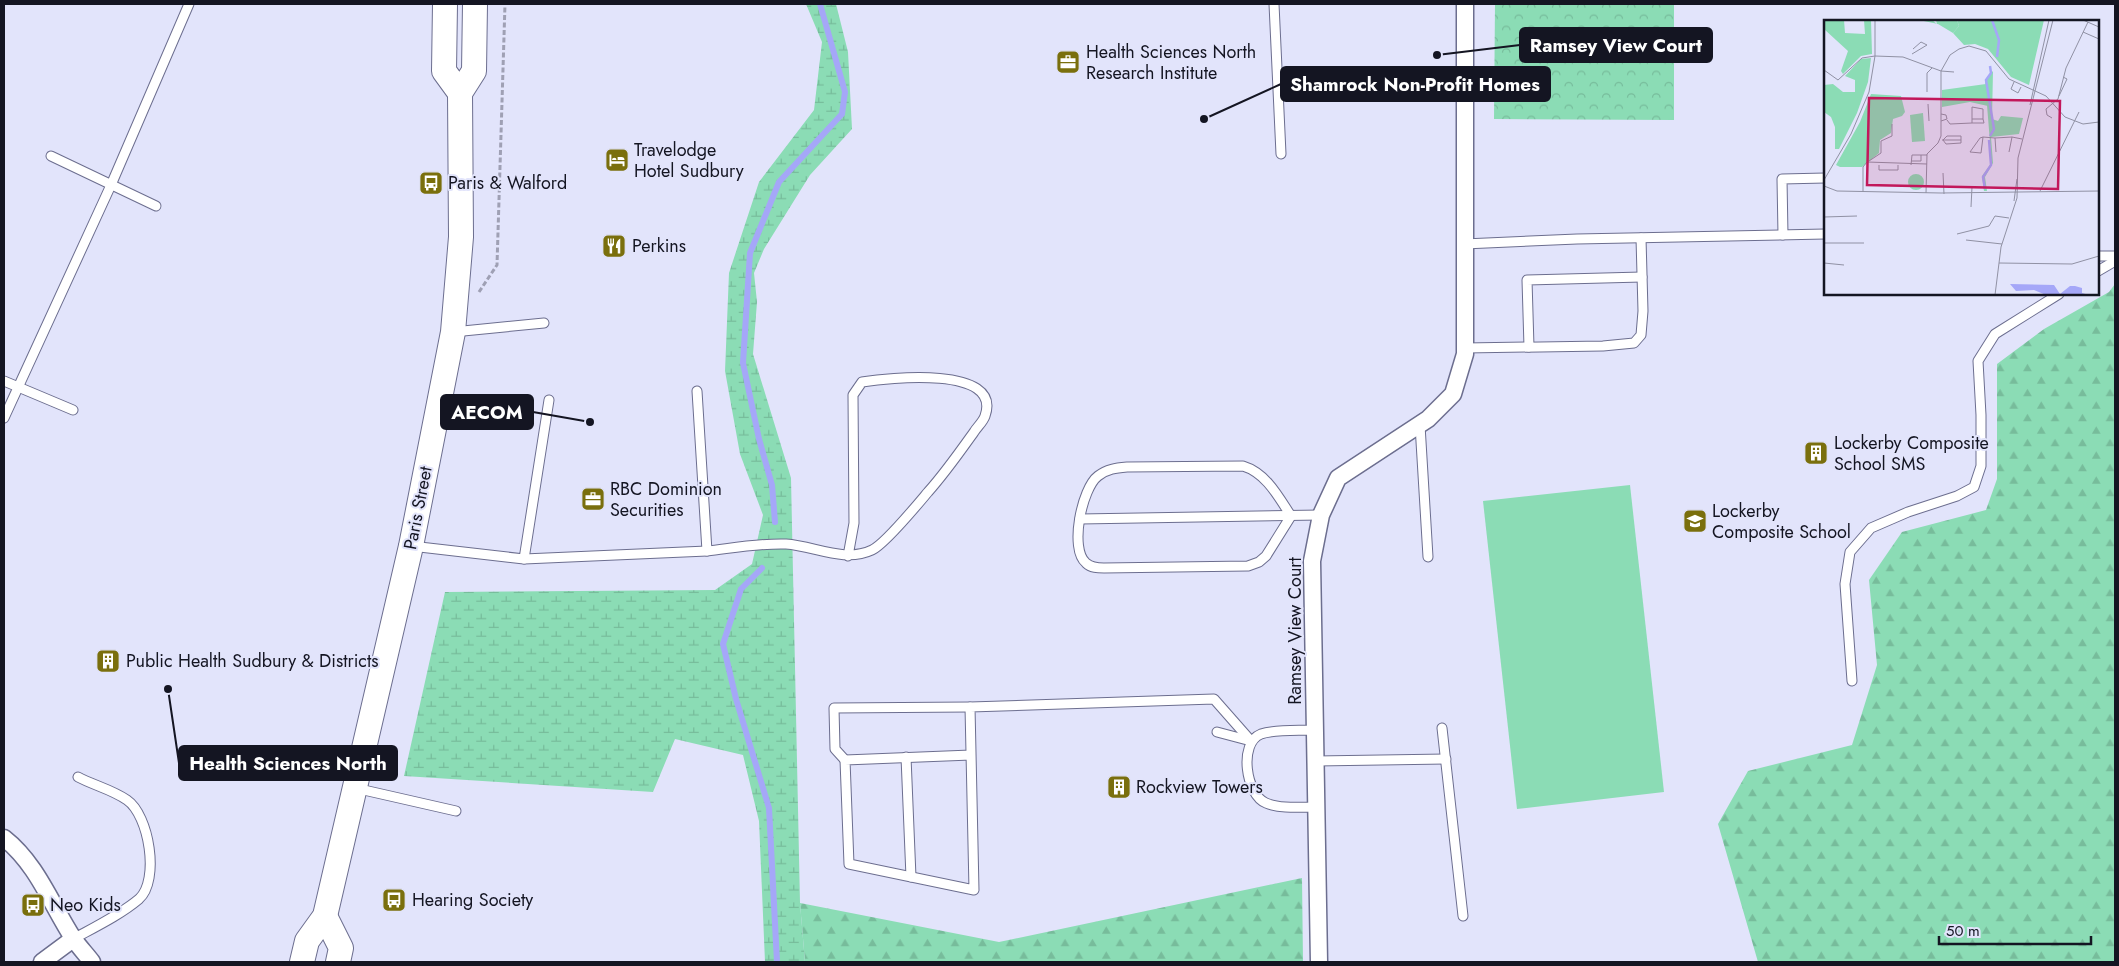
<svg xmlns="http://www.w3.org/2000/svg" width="2119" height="966" font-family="Jost,sans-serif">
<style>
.grass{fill:#8bdcb5}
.forest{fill:url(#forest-firs)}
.wetland{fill:url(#wetland-marsh)}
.park{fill:url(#park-crowns)}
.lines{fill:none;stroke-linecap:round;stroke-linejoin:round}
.stream{stroke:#a5a7f8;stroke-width:6}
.service-casing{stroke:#6c6e8f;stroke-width:11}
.minor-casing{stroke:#6c6e8f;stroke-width:19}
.secondary-casing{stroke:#6c6e8f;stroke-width:26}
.path{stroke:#9fa0b4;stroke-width:3;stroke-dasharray:5 2.5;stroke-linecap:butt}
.service{stroke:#fff;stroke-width:9}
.minor{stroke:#fff;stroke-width:16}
.secondary{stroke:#fff;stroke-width:24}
.labels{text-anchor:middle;stroke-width:4;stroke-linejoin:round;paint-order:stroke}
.poi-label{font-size:18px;fill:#141522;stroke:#e2e4fb;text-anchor:start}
.street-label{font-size:18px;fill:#141522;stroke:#e2e4fb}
.inset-river{fill:none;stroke:#a5a7f8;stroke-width:2.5}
.inset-road{fill:none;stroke:#9091a4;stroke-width:1}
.view{fill:#c2185b;fill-opacity:0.15;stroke:#c2185b;stroke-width:2.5}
.inset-edge{fill:none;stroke:#141522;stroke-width:2.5}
.leader{fill:none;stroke:#141522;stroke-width:2}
.callout-dot{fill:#141522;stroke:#e2e4fb;stroke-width:2}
.callout{fill:#141522;stroke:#141522;stroke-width:2}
.callout-label{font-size:19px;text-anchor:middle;font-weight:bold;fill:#fff}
</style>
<defs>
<pattern id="forest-firs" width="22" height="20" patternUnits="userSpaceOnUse" patternTransform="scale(1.25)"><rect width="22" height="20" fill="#8bdcb5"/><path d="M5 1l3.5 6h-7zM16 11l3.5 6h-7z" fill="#77bc9b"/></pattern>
<pattern id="wetland-marsh" width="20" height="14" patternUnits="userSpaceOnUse" patternTransform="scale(1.25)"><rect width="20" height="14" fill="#8bdcb5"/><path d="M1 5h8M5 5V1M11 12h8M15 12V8" fill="none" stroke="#77bc9b"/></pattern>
<pattern id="park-crowns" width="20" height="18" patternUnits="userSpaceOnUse" patternTransform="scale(1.25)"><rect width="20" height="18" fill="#8bdcb5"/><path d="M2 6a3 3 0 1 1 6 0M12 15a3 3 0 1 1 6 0" fill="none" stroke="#77bc9b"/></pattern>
</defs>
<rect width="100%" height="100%" fill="#e2e4fb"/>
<!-- grass -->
<path class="grass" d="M1630 485 1664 792 1517 809 1483 501Z"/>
<!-- forest -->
<g class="forest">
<path d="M2115 284V962H1758L1718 824 1748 771 1852 745 1877 665 1869 580 1902 532 1986 510 1997 479V364L2044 329 2109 292Z"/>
<path d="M1302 878 1303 962H805L800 903 999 942Z"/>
</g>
<!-- wetland -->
<path class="wetland" d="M806 4H836L848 52 852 129 810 175 764 249 754 273 757 302 753 354 791 478 800 903 805 962H765L759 821 743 755 675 739 653 792 404 776 445 592 715 590 752 564 763 515 740 454 725 371 729 273 759 182 814 110 822 42Z"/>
<!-- park -->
<path class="park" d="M1495 4H1674V120L1494 119Z"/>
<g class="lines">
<!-- stream -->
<g class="stream">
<path d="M775 522 772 485 759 439 743 363 750 253 779 182 842 114 845 92 820 4"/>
<path d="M762 568 741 589 723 644 736 699 769 808 777 962"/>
</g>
<!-- service casing -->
<g class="service-casing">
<g id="service">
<path d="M1274 4 1281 154"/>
<path d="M51 156 156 206"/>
<path d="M1783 235 1782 179 1825 178"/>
<path d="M1464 244 1577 239 1825 234"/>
<path d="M2098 256H2115"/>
<path d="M2098 271 2115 261"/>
<path d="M453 332 544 323"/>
<path d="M1529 347 1527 280 1642 277"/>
<path d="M1465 348 1603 346 1634 343 1641 335 1643 311 1641 238"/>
<path d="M4 381 73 410"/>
<path d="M4 418 111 185 189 4"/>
<path d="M1420 425 1428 557"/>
<path d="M1243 466C1266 473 1278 496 1291 516L1266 556 1259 562 1248 566 1104 568C1098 568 1091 568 1086 563 1069 549 1082 488 1098 476 1107 469 1116 468 1127 467Z"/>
<path d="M1080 519 1321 515"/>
<path d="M411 546 524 559 549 400"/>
<path d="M707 551C733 548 760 543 786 544 815 546 844 563 872 550 885 544 917 505 928 492 945 473 959 453 974 432 977 427 983 422 985 416 1003 365 887 378 862 382L853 395 854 523 848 556"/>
<path d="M524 559 707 551 697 391"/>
<path d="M1852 681 1845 584 1850 552 1871 528 1908 512 1957 496 1974 487 1981 466V415L1978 361 1995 334 2059 294"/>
<path d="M1442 728 1463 916"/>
<path d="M1315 730C1298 731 1277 729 1261 734 1238 743 1246 795 1266 803 1280 809 1301 807 1316 807"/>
<path d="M1217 732 1251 741"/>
<path d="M971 755 845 760 849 864 974 890 970 707 1214 699 1251 741"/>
<path d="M906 757 911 877"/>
<path d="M845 760 835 749 834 708 970 707"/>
<path d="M1316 761 1446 759"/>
<path d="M355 788 456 811"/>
<path d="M73 939C95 927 120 915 139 899 160 880 149 815 127 800 113 790 93 785 78 777"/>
</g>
</g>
<!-- minor casing -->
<g class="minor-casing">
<g id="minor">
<path d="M4 838C37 864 51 904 73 938 79 947 86 954 92 962"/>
<path d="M42 962 73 939"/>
<path d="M1319 962 1312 561 1321 515 1338 478 1428 419 1453 394 1465 354V4"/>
</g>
</g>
<!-- secondary casing -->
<g class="secondary-casing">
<g id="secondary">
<path d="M445 4 444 71 460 93"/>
<path d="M325 916 341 948 338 962"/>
<path d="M302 962 307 941 325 916 411 546 453 332 461 237 460 93 474 71 475 4"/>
</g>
</g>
<!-- path -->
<path class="path" d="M479 292 497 265 505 4"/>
<!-- service -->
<use href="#service" class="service"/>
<!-- minor -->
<use href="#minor" class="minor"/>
<!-- secondary -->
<use href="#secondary" class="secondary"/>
</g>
<!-- icons -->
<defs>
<g id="office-square" transform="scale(1.25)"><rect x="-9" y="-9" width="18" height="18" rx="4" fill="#7a6f0d" stroke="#e2e4fb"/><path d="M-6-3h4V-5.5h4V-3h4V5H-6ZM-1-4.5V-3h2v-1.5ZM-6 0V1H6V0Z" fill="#fff"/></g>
<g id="hotel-square" transform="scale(1.25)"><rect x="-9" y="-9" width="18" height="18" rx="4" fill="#7a6f0d" stroke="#e2e4fb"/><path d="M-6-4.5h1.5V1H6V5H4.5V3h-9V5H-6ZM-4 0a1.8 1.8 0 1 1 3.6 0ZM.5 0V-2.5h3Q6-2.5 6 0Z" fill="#fff"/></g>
<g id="bus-square" transform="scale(1.25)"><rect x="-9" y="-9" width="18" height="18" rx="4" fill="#7a6f0d" stroke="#e2e4fb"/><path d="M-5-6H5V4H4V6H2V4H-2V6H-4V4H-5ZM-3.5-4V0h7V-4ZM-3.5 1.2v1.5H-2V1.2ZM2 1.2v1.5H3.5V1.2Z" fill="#fff"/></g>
<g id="restaurant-square" transform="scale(1.25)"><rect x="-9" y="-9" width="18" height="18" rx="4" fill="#7a6f0d" stroke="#e2e4fb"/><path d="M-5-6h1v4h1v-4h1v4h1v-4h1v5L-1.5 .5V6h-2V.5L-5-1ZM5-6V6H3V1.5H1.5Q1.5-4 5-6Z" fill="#fff"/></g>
<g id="building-square" transform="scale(1.25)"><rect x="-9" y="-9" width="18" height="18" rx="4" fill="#7a6f0d" stroke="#e2e4fb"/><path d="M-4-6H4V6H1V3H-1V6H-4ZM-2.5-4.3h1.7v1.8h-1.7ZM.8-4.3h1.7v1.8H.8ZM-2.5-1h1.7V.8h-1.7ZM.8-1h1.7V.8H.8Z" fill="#fff"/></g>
<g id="school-square" transform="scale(1.25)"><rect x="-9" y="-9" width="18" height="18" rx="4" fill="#7a6f0d" stroke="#e2e4fb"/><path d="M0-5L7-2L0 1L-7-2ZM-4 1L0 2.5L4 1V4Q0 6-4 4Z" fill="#fff"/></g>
</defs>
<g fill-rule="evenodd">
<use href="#office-square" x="1068" y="62"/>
<use href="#hotel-square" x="617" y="160"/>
<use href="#bus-square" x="431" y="183"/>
<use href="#restaurant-square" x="614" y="246"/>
<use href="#building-square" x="1816" y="453"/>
<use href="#office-square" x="593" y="499"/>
<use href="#school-square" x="1695" y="521"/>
<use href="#building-square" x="108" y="661"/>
<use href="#building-square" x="1119" y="787"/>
<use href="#bus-square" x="394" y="900"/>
<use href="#bus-square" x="33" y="905"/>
</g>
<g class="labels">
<!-- poi labels -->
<g class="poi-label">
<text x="1086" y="58">Health Sciences North<tspan x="1086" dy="21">Research Institute</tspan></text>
<text x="634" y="156">Travelodge<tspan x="634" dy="21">Hotel Sudbury</tspan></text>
<text x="448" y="189">Paris &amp; Walford</text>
<text x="632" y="252">Perkins</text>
<text x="1834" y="449">Lockerby Composite<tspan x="1834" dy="21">School SMS</tspan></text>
<text x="610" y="495">RBC Dominion<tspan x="610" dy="21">Securities</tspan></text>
<text x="1712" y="517">Lockerby<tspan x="1712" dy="21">Composite School</tspan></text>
<text x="126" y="667">Public Health Sudbury &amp; Districts</text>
<text x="1136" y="793">Rockview Towers</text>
<text x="412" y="906">Hearing Society</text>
<text x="50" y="911">Neo Kids</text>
</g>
<!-- street labels -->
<g class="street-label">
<text transform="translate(418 508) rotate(-79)" y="6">Paris Street</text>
<text transform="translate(1295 631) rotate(-90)" y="6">Ramsey View Court</text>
</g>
</g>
<!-- overview -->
<g transform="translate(1824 20)">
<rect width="275" height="275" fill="#e2e4fb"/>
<path d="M99 93 101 121 88 122 86 95Z" fill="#8bdcb5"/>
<path d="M0 0H20L21 13 41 14 40 0H47L48 34 37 36 19 54 17 51 24 31 0 9ZM95 0H108L113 4 112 0H133L135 6 129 13 114 4ZM47 38 44 62 33 93 15 129H11V107L7 97 0 92V65L9 64 19 72H31V60L21 56 37 39ZM162 64 164 86 146 82 118 87V70ZM47 74 77 76 81 92 78 96 69 99 67 113 56 120 55 133 38 147H16L12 145 36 102Z" fill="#8bdcb5"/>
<path d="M169 51 168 99 174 101 177 96 199 98 195 114 167 117 169 143 161 157 163 171H160L158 156 166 145 167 135 161 60Z" fill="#8bdcb5"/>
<path d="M133 0H220L205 65 187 57 164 29 151 24 140 25 129 13 135 6ZM84 162a8 8 0 1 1 16 0a8 8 0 1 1-16 0Z" fill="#8bdcb5"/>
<path d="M186 264 230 265 236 274 246 266H251L258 268V273L265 275H222L210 270 192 271Z" fill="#a5a7f8"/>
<path class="inset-river" d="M168 0 175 20 173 37M166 46 167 53 162 60 170 109 166 116M161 169 159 157 167 145 165 120"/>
<path class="inset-road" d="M259 0 275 7M259 12 275 19M88 34 103 25 97 22 89 29M0 50 14 60 38 38 51 36 79 37 117 51 130 52M190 62 187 69 194 73 197 67M103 72V53L108 48M235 76 243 59 239 57M104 84 105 101M206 85 225 0M228 98 223 95 222 89 234 79 242 48 264 2M123 100 126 104 148 103V87L159 89V99H148M117 101 123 99 122 95 117 94M148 103H160L159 99M123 116H137V123L122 124 119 120ZM159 117 157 133 146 132 156 118 159 117 171 118M118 120H137M172 132 171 118 188 117M185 132 188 117 198 119M45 141 57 133V121L68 116V104M87 141H97V135M55 145V150H74V145M87 145 88 135H103M119 153 120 174M0 160 27 114 45 72 51 36V0M0 166 13 171 117 173 275 171M39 171V147L43 142 103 144M216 171 255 92M102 173 103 134 114 123 117 116V51L126 35 135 29 145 26 162 31 185 59 222 76 241 97 259 104 275 102M190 181 193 159M147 187 148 167M0 197 33 196M133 214 165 206 171 196 185 198M142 220 178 224M0 223H40M0 243 20 245M175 243 248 244 275 236M171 275 177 227 193 178 194 138 229 0"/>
<path class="view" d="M45 78 236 81 234 169 43 165Z"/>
<rect width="275" height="275" class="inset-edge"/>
</g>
<!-- callouts -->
<path class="leader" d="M1437 55L1520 45M1204 119L1281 84M590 422L533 412M168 689L179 763"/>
<g class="callout-dot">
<circle cx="1437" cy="55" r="5"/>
<circle cx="1204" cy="119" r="5"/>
<circle cx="590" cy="422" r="5"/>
<circle cx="168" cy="689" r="5"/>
</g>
<g class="callout">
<rect x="1520" y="28" width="192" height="34" rx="5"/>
<rect x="1281" y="67" width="269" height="34" rx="5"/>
<rect x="441" y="395" width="92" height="34" rx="5"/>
<rect x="179" y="746" width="218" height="34" rx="5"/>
</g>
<g class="callout-label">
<text x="1616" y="52">Ramsey View Court</text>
<text x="1415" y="91">Shamrock Non-Profit Homes</text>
<text x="487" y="419">AECOM</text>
<text x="288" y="770">Health Sciences North</text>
</g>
<!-- border -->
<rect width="2119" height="966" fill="none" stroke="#141522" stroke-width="10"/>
<!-- scale -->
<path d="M1939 936v8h152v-8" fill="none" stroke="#141522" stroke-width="2.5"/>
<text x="1946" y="936" font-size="15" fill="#141522" stroke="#e2e4fb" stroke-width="4" paint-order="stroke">50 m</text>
</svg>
